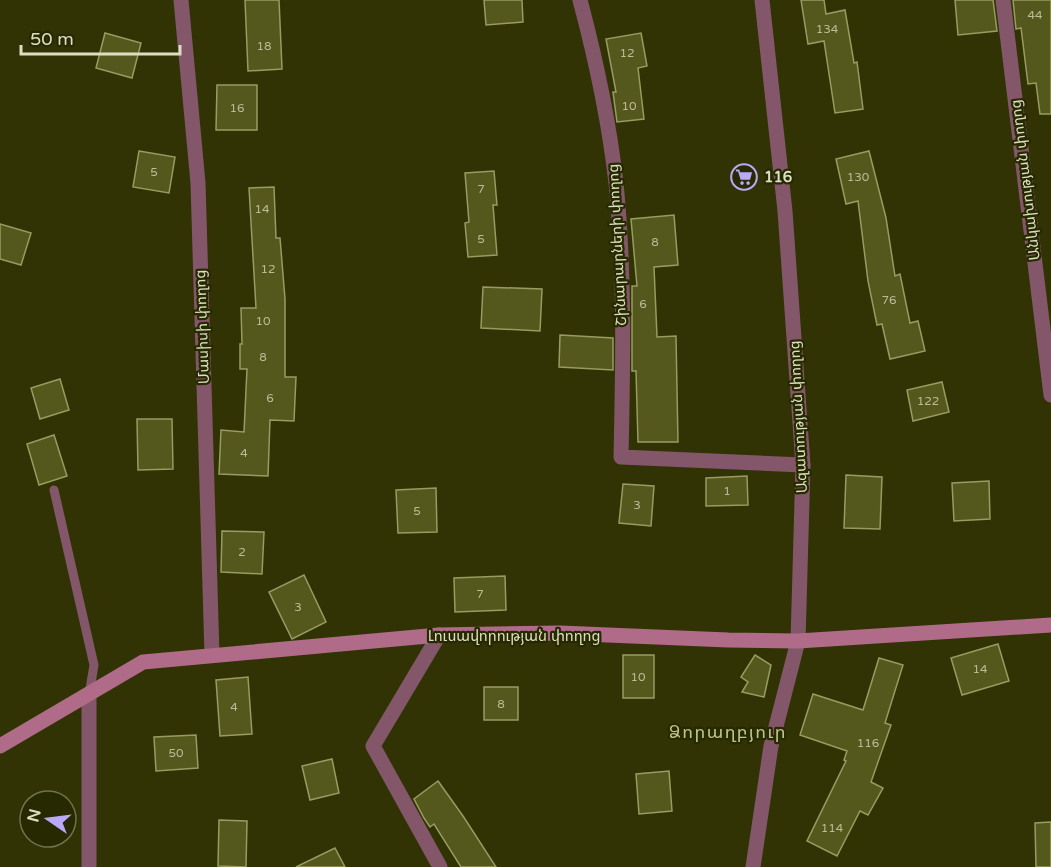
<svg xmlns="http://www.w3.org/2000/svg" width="1051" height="867" font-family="'Varela Round','Noto Sans Armenian',sans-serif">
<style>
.building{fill:#54581d;stroke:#979c61;stroke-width:1.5}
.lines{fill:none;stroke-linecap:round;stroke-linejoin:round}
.service{stroke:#835769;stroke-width:9}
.minor{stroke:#835769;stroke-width:15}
.tertiary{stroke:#835769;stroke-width:15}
.secondary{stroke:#b06b89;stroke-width:15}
.labels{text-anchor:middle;stroke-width:4.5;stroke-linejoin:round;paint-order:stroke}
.number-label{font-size:12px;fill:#b9bd98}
.poi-label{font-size:15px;font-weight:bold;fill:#dbdfc1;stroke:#272900;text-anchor:start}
.street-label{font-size:15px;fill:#dbdfc1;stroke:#272900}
.quarter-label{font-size:18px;letter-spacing:1.5px;fill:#bfc589;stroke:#272900}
</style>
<rect width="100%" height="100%" fill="#313305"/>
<!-- building -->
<g class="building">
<path d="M245 0H279L282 69 248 71Z"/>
<path d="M484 0H522L523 22 486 25Z"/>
<path d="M801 0H824L826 14 845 10 854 63 857 62 863 109 835 113 824 41 808 44Z"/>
<path d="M955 0H993L997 31 958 35Z"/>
<path d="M1013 0H1051V114H1040L1036 83 1028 84 1021 28 1016 29Z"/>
<path d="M105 33 141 43 132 78 96 68Z"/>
<path d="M641 33 647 66 638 68 644 119 617 122 613 92H616L606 39Z"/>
<path d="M217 85H257V130H216Z"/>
<path d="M139 151 175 157 169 193 133 187Z"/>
<path d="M869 151 886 218 895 276 900 274 910 323 918 321 925 351 890 359 882 324 877 325 868 281 858 201 846 204 836 159Z"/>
<path d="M494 171 497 205H493L497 255 468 257 465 223 469 222 465 173Z"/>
<path d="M274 187 276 238H280L285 299V377H296L294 421 270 420 268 476 219 474 221 430 244 432 247 369H240V344H242L241 308H256L249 188Z"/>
<path d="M674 215 678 265 654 267 657 337 676 336 678 442H638L636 371H632V286H637L631 219Z"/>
<path d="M0 224 31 233 21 265 0 259Z"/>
<path d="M483 287 542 289 540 331 481 328Z"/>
<path d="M560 335 613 338V370L559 367Z"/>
<path d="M60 379 69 410 40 419 31 388Z"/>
<path d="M942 382 949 412 913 421 907 390Z"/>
<path d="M137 419H172L173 469 138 470Z"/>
<path d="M54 435 67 476 39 485 27 444Z"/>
<path d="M846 475 882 477 880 529 844 528Z"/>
<path d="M747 476 748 505 706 506V478Z"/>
<path d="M989 481 990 519 954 521 952 483Z"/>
<path d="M623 484 654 486 651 526 619 523Z"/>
<path d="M436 488 437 532 398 533 396 490Z"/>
<path d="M222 531 264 532 262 574 221 572Z"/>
<path d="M304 575 326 622 292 639 269 592Z"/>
<path d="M505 576 506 610 455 612 454 578Z"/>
<path d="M998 644 1009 681 962 695 951 658Z"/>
<rect x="623" y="655" width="31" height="43"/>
<path d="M755 655 771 665 764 697 742 692 748 682 741 677Z"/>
<path d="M879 658 903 665 885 723 891 725 871 782 883 788 868 815 860 811 837 856 807 841 846 761 844 760 847 751 800 735 813 694 863 710Z"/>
<path d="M248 677 252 734 220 736 216 680Z"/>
<rect x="484" y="687" width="34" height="33"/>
<path d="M196 735 198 768 156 771 154 737Z"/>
<path d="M332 759 339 793 310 800 302 766Z"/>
<path d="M669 771 672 811 639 814 636 774Z"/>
<path d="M438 781 463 816 496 867H461L434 824 430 827 424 818 414 799Z"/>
<path d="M219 820 247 821 246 867 218 866Z"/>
<path d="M1051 822V867H1036L1035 823Z"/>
<path d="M335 848 345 867H296Z"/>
</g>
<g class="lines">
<!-- service -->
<path class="service" d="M54 490 94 665 89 695"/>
<!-- minor -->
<g class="minor">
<path d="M181 0 198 183 212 655"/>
<path d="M580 0C596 60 609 121 616 183 625 274 623 366 621 457L803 465"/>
<path d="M1003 0 1051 395"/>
<path d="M439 635 373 746 440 867"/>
</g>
<!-- tertiary -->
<g class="tertiary">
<path d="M89 867V695"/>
<path d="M753 867 771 746 798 641 803 465 785 211 762 0"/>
</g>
<!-- secondary -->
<path class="secondary" d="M0 746 143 662 439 635 560 633 728 640 798 641 1051 625"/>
</g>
<!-- icons -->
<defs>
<g id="supermarket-ring" transform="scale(1.35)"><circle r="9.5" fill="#272900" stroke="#b9aaf7" stroke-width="1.5"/><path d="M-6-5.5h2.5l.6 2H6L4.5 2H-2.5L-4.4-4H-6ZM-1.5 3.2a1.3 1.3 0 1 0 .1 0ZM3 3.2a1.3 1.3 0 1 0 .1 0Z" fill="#b9aaf7"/></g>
</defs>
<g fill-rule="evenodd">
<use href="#supermarket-ring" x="744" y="177"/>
</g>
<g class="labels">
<!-- number labels -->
<g class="number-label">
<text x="1035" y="19">44</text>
<text x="827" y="33">134</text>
<text x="264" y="50">18</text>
<text x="627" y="57">12</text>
<text x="629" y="110">10</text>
<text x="237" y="112">16</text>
<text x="154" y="176">5</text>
<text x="858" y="181">130</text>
<text x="481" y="193">7</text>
<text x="262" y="213">14</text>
<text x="481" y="243">5</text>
<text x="655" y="246">8</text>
<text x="268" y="273">12</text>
<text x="889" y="304">76</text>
<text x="643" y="308">6</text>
<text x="263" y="325">10</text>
<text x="263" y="361">8</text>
<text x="270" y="402">6</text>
<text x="928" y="405">122</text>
<text x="244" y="457">4</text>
<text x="727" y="495">1</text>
<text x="637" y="509">3</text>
<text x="417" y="515">5</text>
<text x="242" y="556">2</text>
<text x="480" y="598">7</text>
<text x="298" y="611">3</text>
<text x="980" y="673">14</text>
<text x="638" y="681">10</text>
<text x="501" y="708">8</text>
<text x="234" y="711">4</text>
<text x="868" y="747">116</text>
<text x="176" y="757">50</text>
<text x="832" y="832">114</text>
</g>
<!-- poi labels -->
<g class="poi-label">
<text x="764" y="182">116</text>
</g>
<!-- street labels -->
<g class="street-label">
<text transform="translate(1025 180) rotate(-97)" y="5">Անկախության փողոց</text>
<text transform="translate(617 245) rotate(-93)" y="5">Շինարարների փողոց</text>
<text transform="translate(202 327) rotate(-92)" y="5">Մասիսի փողոց</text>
<text transform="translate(798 417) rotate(-93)" y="5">Ազատության փողոց</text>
<text x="514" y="641">Լուսավորության փողոց</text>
</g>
<!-- quarter labels -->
<g class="quarter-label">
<text x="728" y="738">Ձորաղբյուր</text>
</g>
</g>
<!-- north arrow -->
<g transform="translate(48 819) rotate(284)"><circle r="28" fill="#272900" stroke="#6f724d" stroke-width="1.5"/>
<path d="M0-4.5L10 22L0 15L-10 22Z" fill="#b9aaf7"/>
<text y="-9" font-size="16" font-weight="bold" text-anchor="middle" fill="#dbdfc1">N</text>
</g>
<!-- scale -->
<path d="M21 45v9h159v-9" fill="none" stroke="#dbdfc1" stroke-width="3"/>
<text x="30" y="45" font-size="18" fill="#dbdfc1" stroke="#272900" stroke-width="4.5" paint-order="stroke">50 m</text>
</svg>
